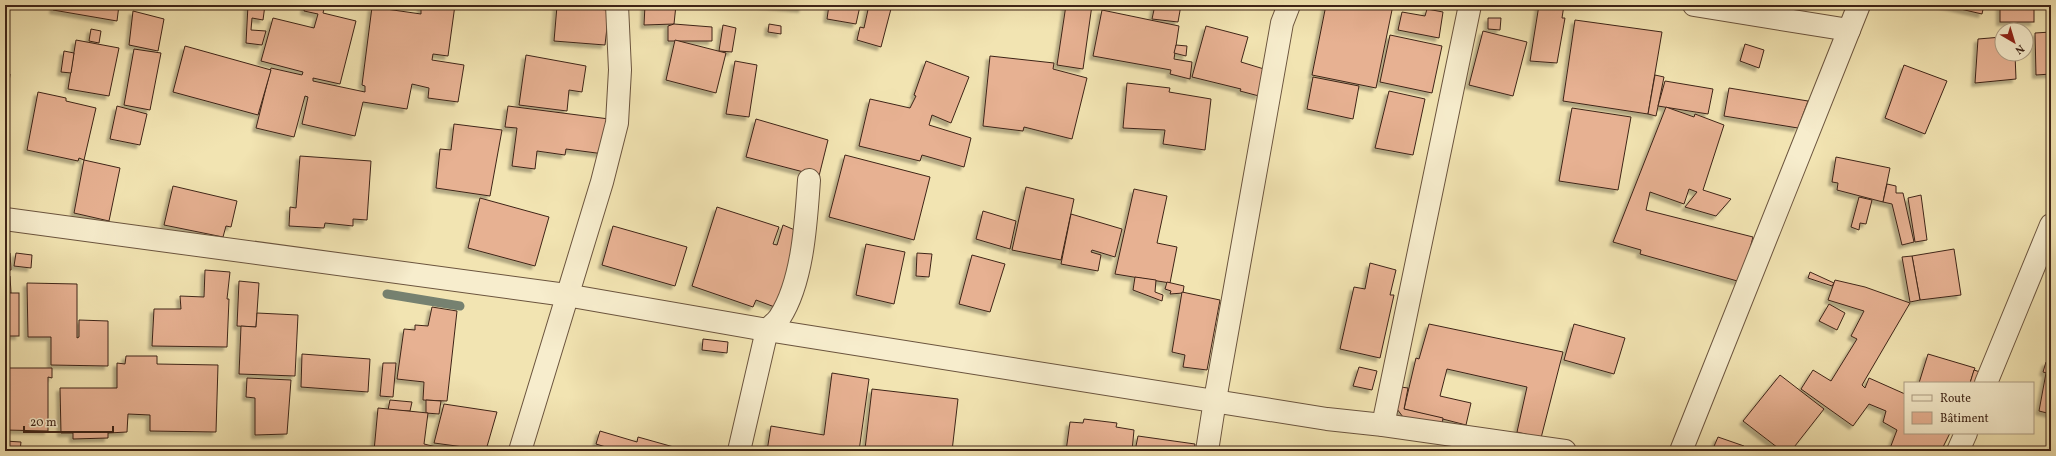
<svg xmlns="http://www.w3.org/2000/svg" width="2056" height="456" font-family="Vollkorn,serif">
<style>
.lines{fill:none;stroke-linecap:round;stroke-linejoin:round}
.stream{stroke:#768170;stroke-width:9}
.building{fill:#e7b192;stroke:#3e2417;filter:url(#shadow)}
.minor-casing{stroke:#6b543e;stroke-width:24}
.minor{stroke:#f7edcd;stroke-width:22}
</style>
<defs>
<filter id="shadow"><feDropShadow dx="-3.5" dy="3.5" stdDeviation="1" flood-color="#0004"/></filter>
</defs>
<rect width="100%" height="100%" fill="#f2e4b2"/>
<filter id="stains"><feTurbulence type="fractalNoise" baseFrequency=".005" numOctaves="4"/><feColorMatrix values="0 0 0 0 .2 0 0 0 0 .09 0 0 0 0 .02 0 0 0 .5 -.17"/></filter>
<radialGradient id="worn" r=".72"><stop offset=".6" stop-color="#630" stop-opacity="0"/><stop offset="1" stop-color="#630" stop-opacity=".3"/></radialGradient>
<g class="lines">
<!-- stream -->
<path class="stream" d="M387 294 460 306"/>
</g>
<!-- building -->
<g class="building">
<path d="M54 5H119L117 21 53 10Z"/>
<path d="M248 5H265L263 20 252 18 251 30 266 31 262 45 246 43Z"/>
<path d="M305 5H325L323 13 356 21 340 84 313 78V81L365 92V86L362 85 372 7 421 14V5H455L448 56 433 54 432 60 464 65 458 102 428 98 429 88 412 84 407 109 363 102 355 136 302 124 308 97 305 96 294 137 256 128 271 68 302 75 303 72 261 61 273 18 314 28 318 14 304 11Z"/>
<path d="M645 5H676L674 24 644 25Z"/>
<path d="M763 5H803L802 9Z"/>
<path d="M829 5 860 6 856 24 827 19Z"/>
<path d="M869 5H892L881 47 857 40 860 27 864 28Z"/>
<path d="M1066 5H1092L1083 69 1057 65Z"/>
<path d="M1155 5H1181L1178 22 1152 19Z"/>
<path d="M1326 5H1393L1376 88 1312 75Z"/>
<path d="M1539 5H1564L1562 18H1565L1557 63 1530 61Z"/>
<path d="M1943 5H1984L1982 14Z"/>
<rect x="2000" y="5" width="34" height="17"/>
<path d="M557 6 609 10 605 45 554 41Z"/>
<path d="M1427 9 1443 12 1439 38 1398 30 1402 12 1425 16Z"/>
<path d="M1102 10 1179 26 1174 59 1192 62 1190 79 1170 74 1171 70 1093 56Z"/>
<path d="M133 11 164 19 158 51 129 45Z"/>
<path d="M1488 18H1501L1500 30 1488 29Z"/>
<path d="M1575 20 1662 32 1648 114 1563 101Z"/>
<path d="M674 24 712 27V41H668V26Z"/>
<path d="M769 24 781 26V34L768 32Z"/>
<path d="M723 25 736 28 732 52 719 51Z"/>
<path d="M1206 26 1248 37 1241 62 1264 69 1259 96 1240 91 1241 89 1192 77Z"/>
<path d="M91 29 101 31 99 43 89 41Z"/>
<path d="M1483 31 1527 42 1513 96 1469 85Z"/>
<path d="M2051 32V74L2036 75 2035 33Z"/>
<path d="M1390 35 1442 46 1432 93 1380 82Z"/>
<path d="M2002 37V54H2015L2016 79 1975 83 1978 39Z"/>
<path d="M76 40 119 48 109 96 68 89Z"/>
<path d="M675 40 726 53 716 93 666 80Z"/>
<path d="M1745 44 1764 50 1759 68 1740 61Z"/>
<path d="M1176 45 1187 46 1186 56 1174 53Z"/>
<path d="M185 46 271 70 258 115 173 92Z"/>
<path d="M134 49 161 53 150 110 124 105Z"/>
<path d="M64 51 74 53 71 73 61 72Z"/>
<path d="M526 55 586 66 582 92 569 90 567 111 519 105Z"/>
<path d="M990 56 1054 63 1053 69 1087 78 1072 139 1024 127 1023 131 983 126Z"/>
<path d="M735 61 757 65 749 117 726 114Z"/>
<path d="M926 61 969 77 951 123 932 115 929 125 971 138 964 167 922 155 920 161 859 146 870 99 910 108 916 96 914 95Z"/>
<path d="M1904 65 1947 81 1925 134 1885 118Z"/>
<path d="M5 73 10 74 5 117Z"/>
<path d="M1655 75 1664 77 1656 116 1648 114Z"/>
<path d="M1313 77 1359 86 1353 119 1307 109Z"/>
<path d="M1665 81 1713 89 1708 114 1658 106Z"/>
<path d="M1127 83 1170 88 1169 92 1211 99 1205 150 1163 144 1165 130 1123 128Z"/>
<path d="M1729 88 1808 101 1798 128 1724 116Z"/>
<path d="M1389 91 1425 99 1413 155 1375 148Z"/>
<path d="M38 92 66 98V101L96 108 84 160 79 158 78 161 27 150Z"/>
<path d="M117 106 147 114 140 145 110 139Z"/>
<path d="M508 106 609 119 604 154 566 149 565 155 537 151 535 169 512 166 517 128 505 127Z"/>
<path d="M1666 107 1694 117 1695 114 1724 125 1703 190 1731 199 1716 216 1685 207 1697 192 1689 189 1684 204 1650 192 1646 210 1753 237 1741 282 1640 254 1641 250 1613 242Z"/>
<path d="M1572 108 1631 117 1618 190 1559 181Z"/>
<path d="M756 119 828 140 819 176 746 157Z"/>
<path d="M454 124 502 130 490 196 436 188 440 149 451 150Z"/>
<path d="M845 155 930 177 914 240 829 217Z"/>
<path d="M300 156 371 161 367 220 353 219V226L325 223 324 228 289 226 290 207 296 208Z"/>
<path d="M1836 157 1890 168 1883 202 1837 190 1838 183 1832 182Z"/>
<path d="M84 160 120 168 109 221 74 213Z"/>
<path d="M1887 184 1896 186V193H1903L1914 242 1902 245 1892 204 1883 202Z"/>
<path d="M173 186 237 201 231 227 226 226 223 237 164 225Z"/>
<path d="M1026 187 1074 199 1061 260 1012 250Z"/>
<path d="M1134 189 1167 196 1157 243 1177 247 1170 283 1115 274Z"/>
<path d="M1921 195 1927 240 1915 242 1908 198Z"/>
<path d="M1859 197 1872 200 1866 224 1860 223 1859 230 1851 227Z"/>
<path d="M480 198 549 217 535 266 468 248Z"/>
<path d="M717 207 779 227 773 244 777 245 783 225 802 233 780 309 756 300 753 307 692 286Z"/>
<path d="M983 211 1016 221 1010 249 976 239Z"/>
<path d="M1071 214 1122 229 1115 257 1092 250 1091 252 1101 255 1098 271 1061 264Z"/>
<path d="M613 226 687 247 675 286 602 265Z"/>
<path d="M866 244 905 252 894 304 856 295Z"/>
<path d="M1954 249 1961 295 1920 300 1912 256Z"/>
<path d="M5 253H10L11 270H5Z"/>
<path d="M16 253 32 255 31 268 14 266Z"/>
<path d="M917 253 932 254 929 277 916 276Z"/>
<path d="M972 255 1005 264 990 312 959 304Z"/>
<path d="M1912 256 1920 300 1910 302 1902 257Z"/>
<path d="M1370 263 1396 270 1390 295H1394L1380 358 1340 349 1354 287 1365 289Z"/>
<path d="M205 270 230 272 227 299H229L227 347 152 346 154 309H181L180 296 204 297Z"/>
<path d="M1810 272 1834 283 1832 286 1808 278Z"/>
<path d="M5 276H10L11 293H5Z"/>
<path d="M1135 277 1156 280 1155 292 1163 295 1162 301 1133 290Z"/>
<path d="M1835 280 1865 287 1910 303 1862 385 1865 388 1869 378 1905 394V433H1950L1941 451H1889L1897 430 1883 422 1886 411 1869 404 1853 426 1801 389 1813 370 1831 381 1857 339 1851 336 1864 311 1828 300Z"/>
<path d="M239 281 259 283 256 327 237 326Z"/>
<path d="M1167 282 1184 286 1183 293 1170 294 1171 291 1165 289Z"/>
<path d="M27 283 77 284V338L79 337V320L108 321V366L51 365V337H28Z"/>
<path d="M1182 292 1220 300 1207 370 1183 367 1185 355 1172 352Z"/>
<rect x="5" y="293" width="14" height="43"/>
<path d="M1829 304 1845 313 1837 330 1819 321Z"/>
<path d="M432 307 457 311 447 401 423 400 424 382 397 379 404 329 415 330V325L428 326Z"/>
<path d="M257 313 298 315 295 376 239 374 241 326 256 327Z"/>
<path d="M1429 324 1563 352 1541 438 1517 432 1527 387 1447 369 1440 396 1471 403 1466 425 1404 409 1416 358 1419 359Z"/>
<path d="M1574 324 1625 338 1614 374 1564 360Z"/>
<path d="M703 339 728 342 727 353 702 350Z"/>
<path d="M302 354 370 359 368 392 301 387Z"/>
<path d="M1928 354 1975 368 1970 383H1919Z"/>
<path d="M126 356H157V364L218 365 216 432 150 431V415L128 414 127 432 108 433V438L73 439V433H61L60 388H117V363L125 364Z"/>
<path d="M2046 362 2051 364V374L2043 372Z"/>
<path d="M383 363H396L393 397 380 396Z"/>
<path d="M1359 367 1377 371 1372 390 1353 386Z"/>
<path d="M5 368H52V378L48 377V431L5 430Z"/>
<path d="M1974 370 1980 372 1976 383H1970Z"/>
<path d="M832 373 869 379 859 451H767L771 426 824 435Z"/>
<path d="M2046 373 2051 374V414L2039 411Z"/>
<path d="M1780 375 1824 409 1791 451H1782L1743 421Z"/>
<path d="M247 378 291 380 287 434 255 435V398L246 397Z"/>
<path d="M1401 387 1408 388 1404 409 1443 418 1442 425 1403 417 1397 409Z"/>
<path d="M872 389 958 399 952 451H889L865 449Z"/>
<path d="M390 400 412 402 410 411 388 410Z"/>
<path d="M426 400 441 401 439 414 426 413Z"/>
<path d="M444 404 497 412 486 450 434 443Z"/>
<path d="M378 408 428 413 424 444 453 451H374Z"/>
<path d="M1084 419 1117 423 1116 427 1134 430 1132 451H1066L1070 422 1083 423Z"/>
<path d="M600 431 637 442 638 437 688 451H608L609 448 596 444Z"/>
<path d="M1138 436 1195 444 1194 451H1135Z"/>
<path d="M1718 437 1744 446 1742 451H1712Z"/>
<path d="M5 441 21 442 20 451H5Z"/>
</g>
<g class="lines">
<!-- minor casing -->
<g class="minor-casing">
<g id="minor">
<path d="M1694 5 1849 30"/>
<path d="M5 219 566 295 767 330 1327 419 1383 425 1565 451"/>
<path d="M1986 383 2051 225"/>
<path d="M1383 425 1470 5"/>
<path d="M520 451 602 182 617 123 620 70 617 5"/>
<path d="M739 451 767 330C771 326 777 322 780 317 803 281 806 222 809 180"/>
<path d="M1207 451 1215 400 1282 23 1289 5"/>
<path d="M1681 451 1859 5"/>
<path d="M1958 451 1966 433"/>
</g>
</g>
<!-- minor -->
<use href="#minor" class="minor"/>
</g>
<!-- margin -->
<rect width="2056" height="456" fill="none" stroke="#f2e4b2" stroke-width="20"/>
<rect x="6" y="6" width="2044" height="444" fill="none" stroke="#3e2417" stroke-width="2"/>
<rect x="10" y="10" width="2036" height="436" fill="none" stroke="#3e2417"/>
<!-- legend -->
<rect x="1904" y="382" width="130" height="52" fill="#f7edcd" stroke="#ad9d84"/>
<rect x="1912" y="395" width="20" height="6" fill="#f7edcd" stroke="#ad9d84"/>
<text x="1940" y="402" font-size="12" fill="#3e2417">Route</text>
<rect x="1912" y="412" width="20" height="12" fill="#e7b192" stroke="#ad9d84"/>
<text x="1940" y="422" font-size="12" fill="#3e2417">Bâtiment</text>
<!-- north arrow -->
<g transform="translate(2014 42) rotate(142)"><circle r="19" fill="#f7edcd" stroke="#ad9d84"/>
<path d="M0-3L7 15L0 10L-7 15Z" fill="#8f2418"/>
<text y="-6" font-size="11" font-weight="bold" text-anchor="middle" fill="#3e2417">N</text>
</g>
<!-- scale -->
<path d="M24 426v6h89v-6" fill="none" stroke="#3e2417" stroke-width="2"/>
<text x="30" y="426" font-size="12" fill="#3e2417" stroke="#f7edcd" stroke-width="3" paint-order="stroke">20 m</text>
<rect width="100%" height="100%" filter="url(#stains)"/>
<rect width="100%" height="100%" fill="url(#worn)"/>
</svg>
